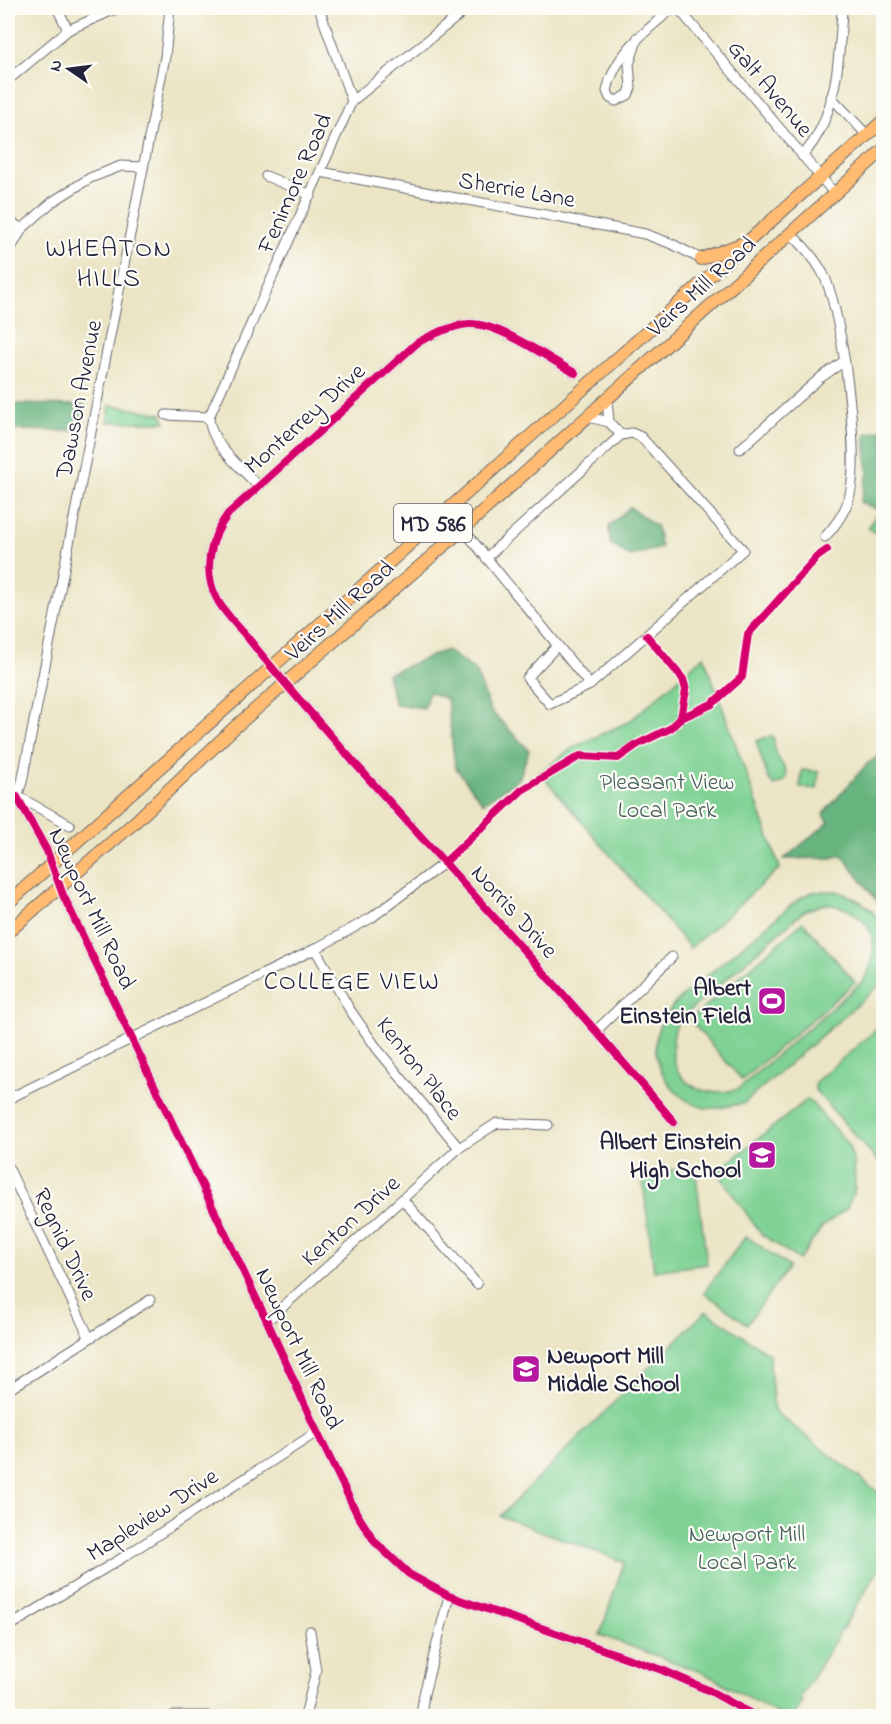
<svg xmlns="http://www.w3.org/2000/svg" width="891" height="1724" font-family="'Indie Flower',sans-serif">
<style>
.green{fill:#7fd294;stroke:#507a68;stroke-width:1.5;fill-rule:evenodd}
.forest{fill:#67b47e;stroke:#446b5c;stroke-width:1.5}
.lines{fill:none;stroke-linecap:round;stroke-linejoin:round}
.minor-casing{stroke:#68666b;stroke-width:11}
.major-casing{stroke:#68666b;stroke-width:14}
.minor{stroke:#fff;stroke-width:9}
.major{stroke:#febb71;stroke-width:12}
.cycleway-casing{stroke:#fdfcf7;stroke-width:11}
.cycleway{stroke:#d6006c;stroke-width:8}
.labels{text-anchor:middle;stroke-width:4.5;stroke-linejoin:round;paint-order:stroke}
.shield{fill:#fdfcf7;stroke:#646373;stroke-width:1.5}
.shield-label{font-size:22px;font-weight:bold;fill:#22223b}
.street-label{font-size:24px;fill:#22223b;stroke:#fdfcf7}
.park-label{font-size:24px;fill:#43605a;stroke:#fdfcf7}
.poi-label{font-size:24px;font-weight:bold;fill:#22223b;stroke:#fdfcf7;text-anchor:end}
.neighbourhood-label{font-size:26px;letter-spacing:1.5px;fill:#22223b;stroke:#fdfcf7}
</style>
<rect width="100%" height="100%" fill="#fdfcf7"/>
<filter id="ink" filterUnits="userSpaceOnUse"><feTurbulence type="fractalNoise" baseFrequency=".0167" numOctaves="2"/><feDisplacementMap in="SourceGraphic" scale="12" xChannelSelector="R" yChannelSelector="G"/><feConvolveMatrix kernelMatrix="1 2 1 2 8 2 1 2 1" color-interpolation-filters="sRGB"/></filter>
<filter id="wash" filterUnits="userSpaceOnUse"><feTurbulence type="fractalNoise" baseFrequency=".008" numOctaves="4" result="noise"/><feDisplacementMap in="SourceGraphic" scale="24" xChannelSelector="R" yChannelSelector="G"/><feGaussianBlur stdDeviation="1.35" result="paint"/><feColorMatrix in="noise" values="0 0 0 0 0 0 0 0 0 0 0 0 0 0 0 0 0 1.4 0 .05"/><feComposite in="paint" operator="in"/></filter>
<g filter="url(#wash)">
<rect width="100%" height="100%" fill="#ebe5c5"/>
<!-- green -->
<g class="green">
<path d="M110 405 162 414 166 422H107Z"/>
<path d="M883 503V538L868 528Z"/>
<path d="M704 656 780 868 690 948 540 773 572 748 630 721Z"/>
<path d="M771 736 774 738C774 743 774 749 776 753 780 764 789 768 785 781L774 786 768 778 756 741Z"/>
<path d="M802 770 819 772 817 789 800 787Z"/>
<path d="M837 891C891 910 884 932 883 982L743 1104C730 1104 720 1110 706 1108 674 1102 649 1065 657 1033 661 1020 669 1011 677 1001L800 898 813 892ZM825 904C868 908 886 942 864 980L738 1089C688 1103 660 1067 678 1021L804 911Z"/>
<path d="M803 922 855 982 742 1080 690 1020Z"/>
<path d="M883 1024V1167L815 1090V1082Z"/>
<path d="M808 1099 848 1144 854 1162 855 1188 847 1208 822 1227 799 1260 761 1234 720 1176V1169Z"/>
<path d="M695 1167 707 1264 654 1271 642 1174Z"/>
<path d="M746 1236 789 1267 747 1324 704 1292Z"/>
<path d="M706 1311 769 1354 774 1411 883 1496V1563L799 1699 803 1702 794 1716H782L704 1673 600 1635 624 1562 500 1516Z"/>
</g>
<!-- forest -->
<g class="forest">
<path d="M8 404 85 405 81 431 8 430Z"/>
<path d="M883 430V497L876 509 860 502 868 473 865 434Z"/>
<path d="M630 507 657 527 661 548 630 556 610 544 609 526Z"/>
<path d="M446 650 476 671 490 710 529 750 519 779 483 803 455 767 447 699 429 692 424 708 395 704 387 674Z"/>
<path d="M883 753V909L842 855 832 858 784 859 829 822 823 814 867 764Z"/>
</g>
</g>
<g filter="url(#ink)">
<g class="lines">
<!-- minor casing -->
<g class="minor-casing">
<g id="minor">
<path d="M57 8 68 30"/>
<path d="M319 8 352 101"/>
<path d="M678 8 835 194"/>
<path d="M638 37 629 64 631 88 628 95 616 101 610 98 607 91C614 54 646 31 673 8"/>
<path d="M8 80 68 30 118 8"/>
<path d="M831 97 867 135"/>
<path d="M802 156C837 120 840 55 842 8"/>
<path d="M321 172 645 234 672 244 701 259"/>
<path d="M266 176 311 195"/>
<path d="M8 220 22 229"/>
<path d="M790 233C804 246 819 263 826 280 843 322 860 452 850 494 847 509 835 526 825 537"/>
<path d="M8 253 22 229 52 202 90 178 121 166 142 167"/>
<path d="M575 373C549 359 498 322 469 324 450 326 433 334 417 343L228 514C210 538 202 571 217 599 224 613 238 626 248 638 281 680 316 719 351 759 459 880 570 998 674 1122"/>
<path d="M607 399 609 422"/>
<path d="M166 415 209 417"/>
<path d="M740 449 820 378 843 362"/>
<path d="M258 486C240 466 210 444 209 417L352 101 468 8"/>
<path d="M463 529 590 685 743 550 641 437 632 433 621 435 609 422 588 417"/>
<path d="M486 558 621 435"/>
<path d="M557 646 527 678 550 704 590 685"/>
<path d="M8 791 70 825"/>
<path d="M17 797 47 851 63 895 267 1321 317 1432 357 1514 375 1542 409 1574 449 1596 662 1670 710 1691 755 1716"/>
<path d="M17 797 22 782 165 57 170 8"/>
<path d="M315 949 350 1010 378 1050 459 1148"/>
<path d="M597 1030 672 957"/>
<path d="M8 1099 315 949 371 918 444 863"/>
<path d="M8 1167 89 1337"/>
<path d="M403 1200 477 1284"/>
<path d="M267 1321 459 1148 497 1123 548 1125"/>
<path d="M8 1390 150 1300"/>
<path d="M8 1627 122 1558 317 1432"/>
<path d="M174 1716H208"/>
<path d="M305 1716 316 1671 310 1631"/>
<path d="M421 1716 424 1694 449 1596"/>
</g>
</g>
<!-- major casing -->
<g class="major-casing">
<g id="major">
<path d="M701 259 741 244"/>
<path d="M8 903 884 120"/>
<path d="M8 932 135 822 234 728 463 529 884 149"/>
</g>
</g>
<!-- minor -->
<use href="#minor" class="minor"/>
<!-- major -->
<use href="#major" class="major"/>
<!-- cycleway casing -->
<g class="cycleway-casing">
<g id="cycleway">
<path d="M575 373C549 359 498 322 469 324 450 326 433 334 417 343L228 514C210 538 202 571 217 599 224 613 238 626 248 638 281 680 316 719 351 759 459 880 570 998 674 1122"/>
<path d="M647 636 683 679 686 690 681 718"/>
<path d="M17 797 47 851 63 895 267 1321 317 1432 357 1514 375 1542 409 1574 449 1596 662 1670 710 1691 755 1716"/>
<path d="M444 863 522 790 580 756 618 758 638 744 671 728 681 718 712 704 742 677 748 634 817 557 827 550"/>
</g>
</g>
<!-- cycleway -->
<use href="#cycleway" class="cycleway"/>
</g>
</g>
<!-- icons -->
<defs>
<g id="stadium-square" transform="scale(1.5)"><rect x="-9" y="-9" width="18" height="18" rx="4" fill="#b5179e" stroke="#fdfcf7"/><path d="M0-5a6.5 5 0 1 0 0 10a6.5 5 0 1 0 0-10ZM-3.5-1.8h7v3.6h-7Z" fill="#fff"/></g>
<g id="school-square" transform="scale(1.5)"><rect x="-9" y="-9" width="18" height="18" rx="4" fill="#b5179e" stroke="#fdfcf7"/><path d="M0-5L7-2L0 1L-7-2ZM-4 1L0 2.5L4 1V4Q0 6-4 4Z" fill="#fff"/></g>
</defs>
<g fill-rule="evenodd">
<use href="#stadium-square" x="772" y="1001"/>
<use href="#school-square" x="762" y="1155"/>
<use href="#school-square" x="526" y="1369"/>
</g>
<g class="labels">
<!-- shield labels -->
<rect class="shield" x="394" y="504" width="78" height="38" rx="4.5"/>
<g class="shield-label">
<text x="433" y="531">MD 586</text>
</g>
<!-- street labels -->
<g class="street-label">
<text transform="translate(771 88) rotate(50)" y="8">Galt Avenue</text>
<text transform="translate(294 183) rotate(-66)" y="8">Fenimore Road</text>
<text transform="translate(517 189) rotate(10)" y="8">Sherrie Lane</text>
<text transform="translate(701 286) rotate(-42)" y="8">Veirs Mill Road</text>
<text transform="translate(78 399) rotate(-79)" y="8">Dawson Avenue</text>
<text transform="translate(304 418) rotate(-42)" y="8">Monterrey Drive</text>
<text transform="translate(339 610) rotate(-42)" y="8">Veirs Mill Road</text>
<text transform="translate(93 908) rotate(65)" y="8">Newport Mill Road</text>
<text transform="translate(515 911) rotate(48)" y="8">Norris Drive</text>
<text transform="translate(420 1068) rotate(52)" y="8">Kenton Place</text>
<text transform="translate(350 1220) rotate(-42)" y="8">Kenton Drive</text>
<text transform="translate(66 1244) rotate(65)" y="8">Regnid Drive</text>
<text transform="translate(300 1348) rotate(65)" y="8">Newport Mill Road</text>
<text transform="translate(152 1514) rotate(-33)" y="8">Mapleview Drive</text>
</g>
<!-- park labels -->
<g class="park-label">
<text x="667" y="789">Pleasant View<tspan x="667" dy="28">Local Park</tspan></text>
<text x="747" y="1541">Newport Mill<tspan x="747" dy="28">Local Park</tspan></text>
</g>
<!-- poi labels -->
<g class="poi-label">
<text x="751" y="995">Albert<tspan x="751" dy="28">Einstein Field</tspan></text>
<text x="741" y="1149">Albert Einstein<tspan x="741" dy="28">High School</tspan></text>
<text x="547" y="1363" text-anchor="start">Newport Mill<tspan x="547" dy="28">Middle School</tspan></text>
</g>
<!-- neighbourhood labels -->
<g class="neighbourhood-label">
<text x="109" y="256">WHEATON<tspan x="109" dy="30">HILLS</tspan></text>
<text x="352" y="989">COLLEGE VIEW</text>
</g>
</g>
<!-- margin -->
<rect width="891" height="1724" fill="none" stroke="#fdfcf7" stroke-width="30"/>
<!-- north arrow -->
<g transform="translate(69 69) rotate(284)" stroke="#fdfcf7" stroke-width="4.5" paint-order="stroke">
<path d="M0-4.5L10 22L0 15L-10 22Z" fill="#22223b"/>
<text y="-9" font-size="16" font-weight="bold" text-anchor="middle" fill="#22223b">N</text>
</g>
</svg>
